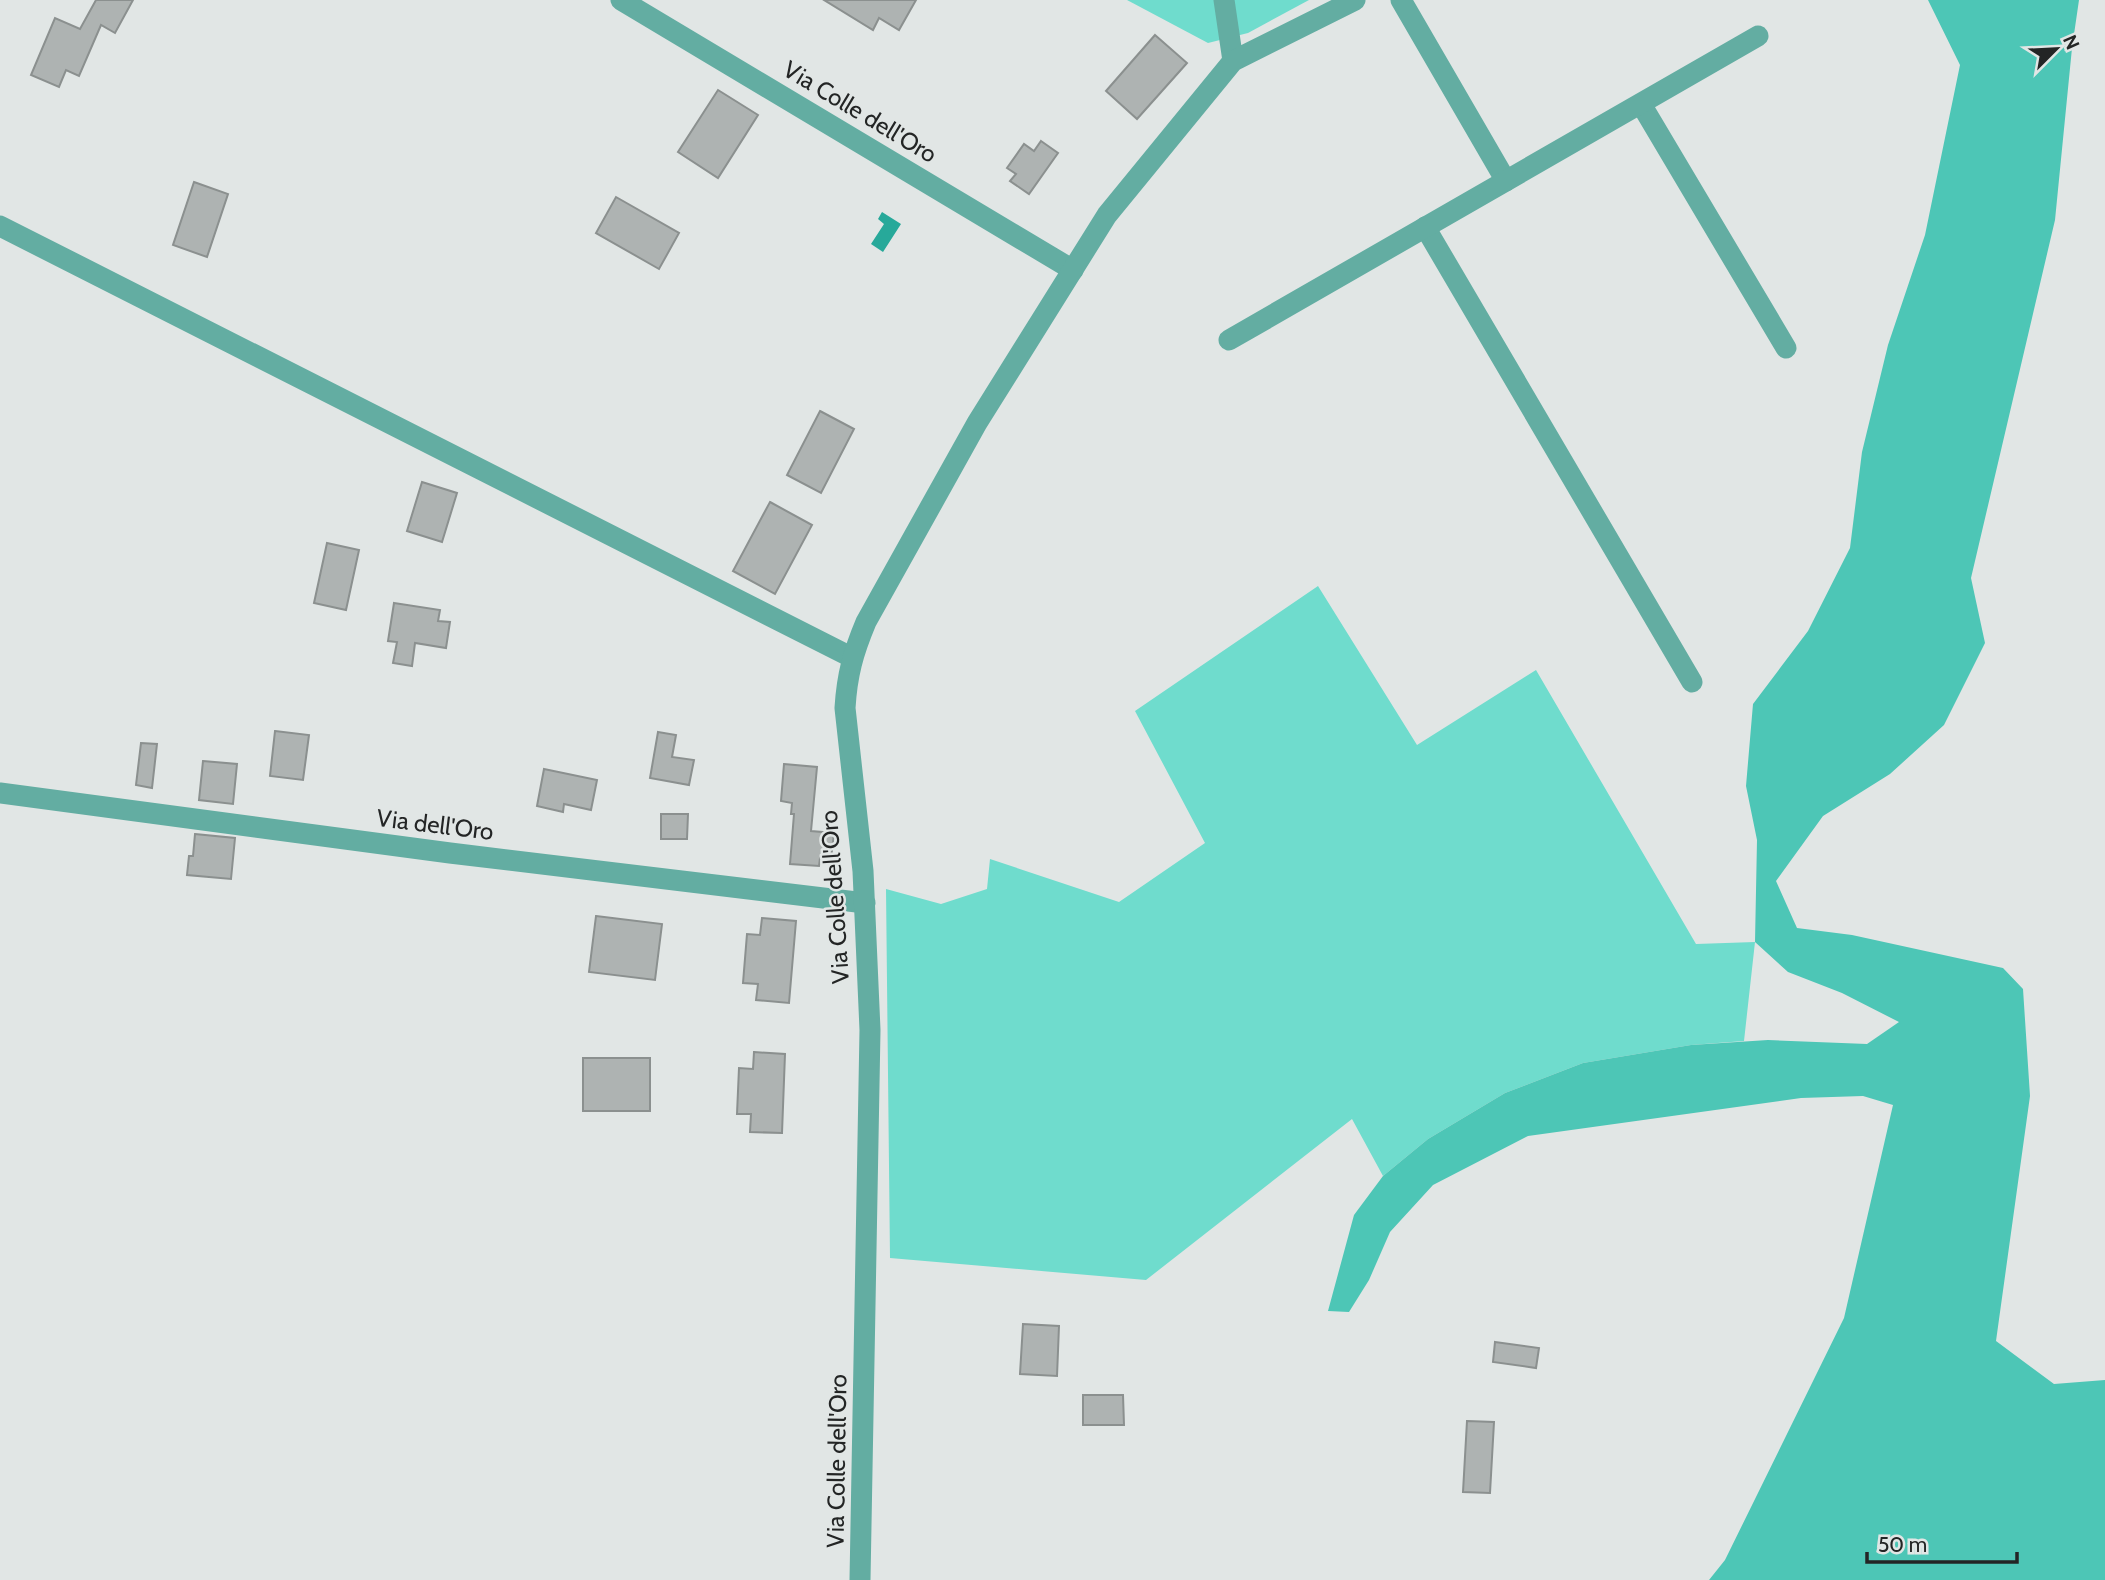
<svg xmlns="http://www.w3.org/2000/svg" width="2105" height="1580" font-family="Cabin,sans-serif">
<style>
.green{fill:#6fdccd}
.forest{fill:#4dc6b6}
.water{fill:#27a99a}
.building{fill:#aeb3b2;stroke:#8b908f;stroke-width:2}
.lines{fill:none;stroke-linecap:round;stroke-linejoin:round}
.street{stroke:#63ada2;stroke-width:21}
.labels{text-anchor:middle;stroke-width:5;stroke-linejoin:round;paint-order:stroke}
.street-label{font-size:24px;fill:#232525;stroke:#e1e6e5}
</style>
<rect width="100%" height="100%" fill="#e1e6e5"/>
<!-- green -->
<g class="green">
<path d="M1127 0H1309L1248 33 1208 43Z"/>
<path d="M1318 586 1417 745 1536 670 1696 944 1755 942 1744 1041 1691 1045 1583 1063 1505 1093 1428 1139 1383 1176 1352 1119 1146 1280 890 1258 886 889 941 904 987 889 990 859 1119 902 1205 843 1135 711Z"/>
</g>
<!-- forest -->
<path class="forest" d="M1928 0H2079L2072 48 2055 220 1971 578 1985 643 1944 725 1890 774 1823 816 1776 881 1797 928 1852 935 2003 968 2023 989 2030 1096 1996 1341 2054 1384 2105 1380V1580H1709L1725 1560 1844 1318 1893 1105 1863 1096 1801 1098 1528 1136 1433 1185 1390 1232 1369 1280 1349 1312 1328 1311 1354 1215 1383 1176 1428 1139 1505 1093 1583 1063 1691 1045 1768 1040 1867 1044 1899 1022 1842 993 1788 972 1755 942 1757 840 1746 786 1753 704 1808 631 1850 548 1862 452 1888 345 1925 235 1960 65Z"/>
<!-- water -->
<path class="water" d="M882 212 901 224 883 252 871 244 884 224 878 219Z"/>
<!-- building -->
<g class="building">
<path d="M96 0H133L115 33 101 25 79 76 66 70 59 87 31 75 55 18 80 29Z"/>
<path d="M824 0H916L899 30 879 18 873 30Z"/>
<path d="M1155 35 1187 63 1137 119 1106 91Z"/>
<path d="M718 90 758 115 718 178 678 152Z"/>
<path d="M1041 141 1058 153 1029 194 1010 181 1016 174 1007 168 1024 144 1034 151Z"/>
<path d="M194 182 228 194 207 257 173 245Z"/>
<path d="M616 197 679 233 659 269 596 233Z"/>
<path d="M820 411 854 429 821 493 787 475Z"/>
<path d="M422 482 457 493 442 542 407 531Z"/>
<path d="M770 502 812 525 775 594 733 571Z"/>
<path d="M327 543 359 550 346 610 314 603Z"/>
<path d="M394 603 440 610 438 621 450 622 446 648 415 643 412 666 393 663 397 642 388 641Z"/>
<path d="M275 731 309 735 303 780 270 776Z"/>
<path d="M658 732 676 735 672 757 694 760 689 785 650 778Z"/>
<path d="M141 743 157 744 152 788 136 785Z"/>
<path d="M203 761 237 764 233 804 199 800Z"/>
<path d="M784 764 817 767 811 831 834 833 831 859 820 858 819 866 790 864 794 814H791L792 803 781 801Z"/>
<path d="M544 769 597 780 591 810 564 804 563 812 537 806Z"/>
<path d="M661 814H688L687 839H661Z"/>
<path d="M195 834 235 838 231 879 187 875 189 856H193Z"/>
<path d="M596 916 662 924 655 980 589 972Z"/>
<path d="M762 918 796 921 789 1003 756 1000 758 984 743 983 747 934 760 935Z"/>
<path d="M754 1052 785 1054 782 1133 750 1132 751 1114H737L739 1068 753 1069Z"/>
<rect x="583" y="1058" width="67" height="53"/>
<path d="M1023 1324 1059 1326 1057 1376 1020 1374Z"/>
<path d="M1495 1342 1539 1348 1536 1368 1493 1362Z"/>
<path d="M1083 1395H1123L1124 1425H1083Z"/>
<path d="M1467 1421 1494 1422 1490 1493 1463 1492Z"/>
</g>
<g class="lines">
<!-- street -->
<g class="street">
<path d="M621 0 1073 270"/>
<path d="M1224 0 1233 61"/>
<path d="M1401 0 1506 181"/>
<path d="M1641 104 1786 348"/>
<path d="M0 226 851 657"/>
<path d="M1425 227 1692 682"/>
<path d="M1229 340 1758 36"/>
<path d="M0 793 450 853 865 903"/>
<path d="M860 1580 870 1030 863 871 845 708C847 675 853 653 866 622L977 423 1107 215 1233 61 1355 0"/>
</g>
</g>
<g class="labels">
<!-- street labels -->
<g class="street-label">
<text transform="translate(860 112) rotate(31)" y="8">Via Colle dell'Oro</text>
<text transform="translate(435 825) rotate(7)" y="8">Via dell'Oro</text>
<text transform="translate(835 897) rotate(-94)" y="8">Via Colle dell'Oro</text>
<text transform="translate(837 1461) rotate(-89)" y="8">Via Colle dell'Oro</text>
</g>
</g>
<!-- north arrow -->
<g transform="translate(2056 49) rotate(66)" stroke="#e1e6e5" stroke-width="5" paint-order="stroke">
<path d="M0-5L12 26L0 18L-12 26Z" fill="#232525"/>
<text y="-10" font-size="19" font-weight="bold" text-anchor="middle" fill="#232525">N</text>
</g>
<!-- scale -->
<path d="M1867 1552v10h150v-10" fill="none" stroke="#232525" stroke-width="3.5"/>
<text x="1878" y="1552" font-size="21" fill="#232525" stroke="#e1e6e5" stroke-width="5" paint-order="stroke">50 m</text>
</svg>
